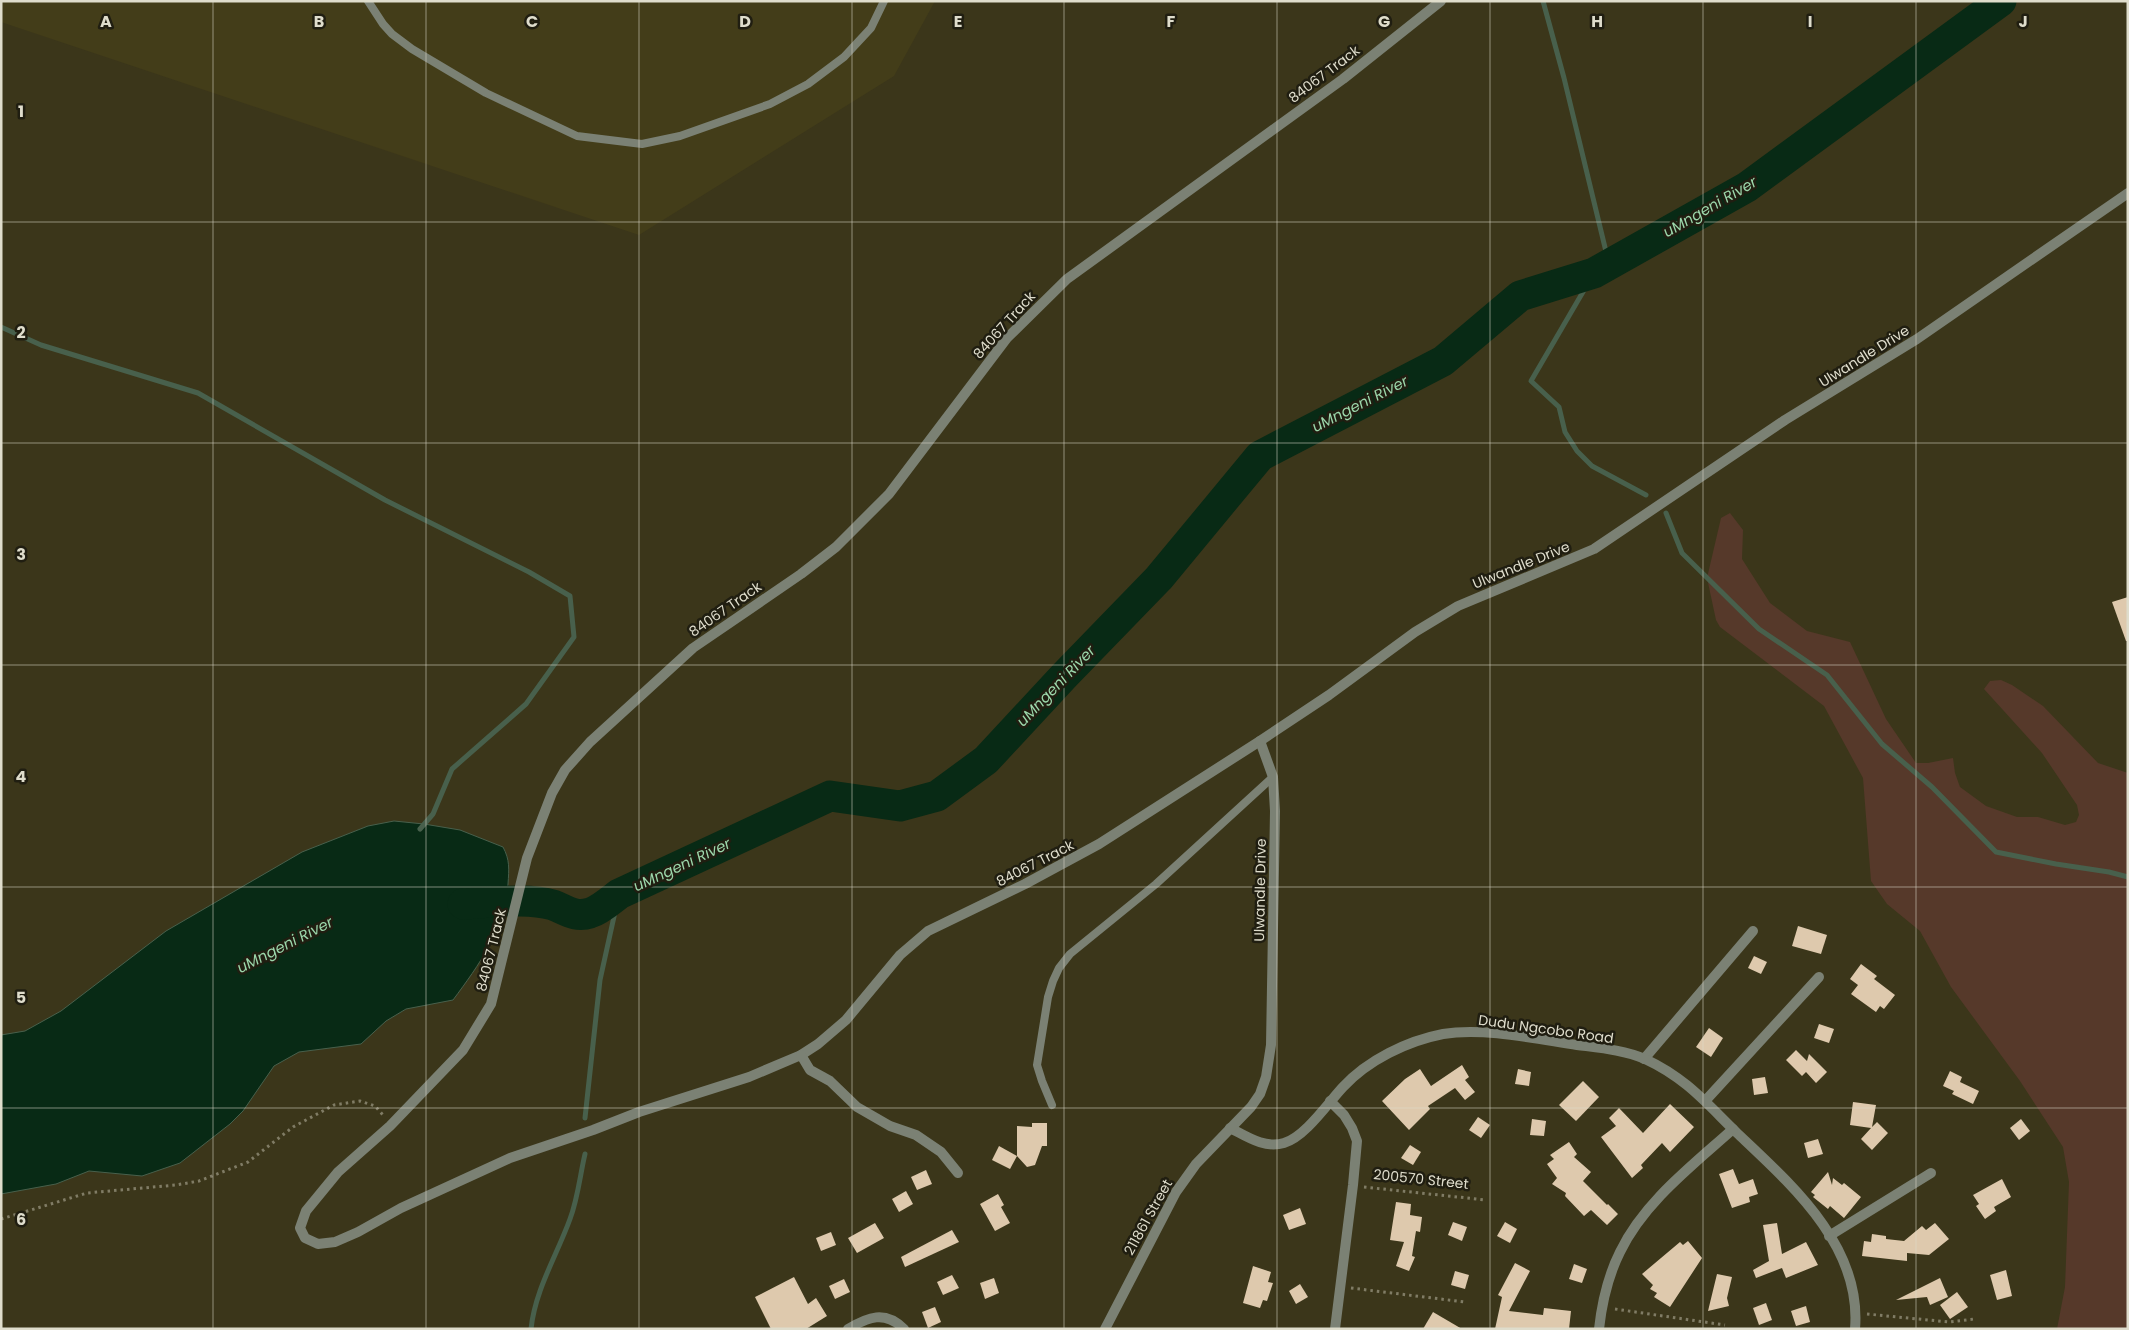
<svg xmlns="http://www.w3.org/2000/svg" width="2129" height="1330" font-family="Poppins,sans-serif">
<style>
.built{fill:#433d19}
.green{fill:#56392a}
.water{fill:#082a15;stroke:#48604c}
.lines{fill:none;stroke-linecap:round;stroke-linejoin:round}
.stream{stroke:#48604c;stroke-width:5}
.river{stroke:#082a15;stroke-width:31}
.building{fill:#dec9ad}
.path{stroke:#807c65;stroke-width:3;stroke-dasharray:2.5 4;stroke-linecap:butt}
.lane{stroke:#7b8174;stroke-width:8}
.street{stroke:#7b8174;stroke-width:10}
.grid{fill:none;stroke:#dfddcc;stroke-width:1;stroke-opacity:0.55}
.labels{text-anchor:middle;stroke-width:5;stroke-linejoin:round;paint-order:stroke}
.street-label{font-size:14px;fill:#dfddcc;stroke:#201e11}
.water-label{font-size:15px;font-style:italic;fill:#9cd7ab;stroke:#201e11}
.grid-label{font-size:16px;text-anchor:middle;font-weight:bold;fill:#dfddcc;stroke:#201e11;stroke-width:5;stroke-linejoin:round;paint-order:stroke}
</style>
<rect width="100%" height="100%" fill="#3b361a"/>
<!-- built -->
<path class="built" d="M1 1H935L894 76 639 235 1 22Z"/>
<!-- green -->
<path class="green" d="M1730 513 1743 530 1742 559 1770 603 1807 631 1850 642 1886 719 1916 763H1928L1953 758 1955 773 1960 787 1986 806 2017 817H2038L2065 825 2076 822 2079 815 2077 805 2042 753 1984 689 1990 681 2001 680 2012 685 2043 706 2098 763 2128 773V1329H2057L2065 1287 2069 1182 2063 1147 2020 1081 1951 987 1920 931 1887 904 1871 881 1863 778 1824 706 1720 627 1716 620 1707 578 1721 518Z"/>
<!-- water -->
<path class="water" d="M394 821 424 824 460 830 503 847C510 860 509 869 508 884 505 929 479 965 453 1000L406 1009 386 1021 361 1044 299 1052 274 1066 243 1111 230 1124 180 1163 142 1176 89 1171 56 1184 1 1194V1035L25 1031 61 1011 166 931 302 852 368 826Z"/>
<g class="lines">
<!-- stream -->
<g class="stream">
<path d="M1543 1 1564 78 1609 264"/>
<path d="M1594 273 1531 381 1559 407 1565 432 1577 451 1592 466 1646 495"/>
<path d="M1 327 41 345 198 393 385 500 529 572 570 596 574 637 526 704 452 769 433 814 420 829"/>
<path d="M1666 513 1682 553 1759 629 1827 675 1882 744 1932 787 1996 852 2056 864 2109 872 2128 877"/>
<path d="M585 1118 600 980 619 894"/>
<path d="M531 1329C535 1290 557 1255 570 1219 578 1198 580 1175 585 1154"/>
</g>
<!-- river -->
<path class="river" d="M463 904C490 903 527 897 553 905 566 910 575 918 590 913 600 910 610 901 619 894L830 796 900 806 937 796 986 760 1064 676 1159 578 1260 456 1443 361 1520 296 1594 273 1747 187 2001 1"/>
</g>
<!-- building -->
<g class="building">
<path d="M2128 597V641H2126L2112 602Z"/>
<path d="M1798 926 1827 935 1821 954 1792 946Z"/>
<path d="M1754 956 1767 962 1761 974 1748 968Z"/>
<path d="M1861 964 1877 976 1874 979 1895 995 1884 1009 1880 1006 1876 1012 1851 994 1858 985 1850 979Z"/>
<path d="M1819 1024 1834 1029 1829 1043 1814 1038Z"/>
<path d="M1709 1028 1723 1038 1711 1057 1696 1047Z"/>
<path d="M1796 1050 1807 1061 1809 1054 1827 1072 1816 1083 1806 1072 1802 1076 1786 1060Z"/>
<path d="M1462 1065 1469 1077 1465 1080 1475 1092 1465 1100 1455 1088 1428 1106 1430 1109 1409 1130 1382 1101 1405 1079 1420 1069 1431 1086Z"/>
<path d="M1518 1069 1531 1072 1529 1086 1515 1084Z"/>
<path d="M1950 1071 1962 1077 1960 1082 1979 1091 1973 1104 1952 1094 1954 1091 1943 1086Z"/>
<path d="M1765 1077 1768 1093 1754 1095 1752 1079Z"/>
<path d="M1583 1081 1599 1097 1576 1121 1559 1105Z"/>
<path d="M1853 1102 1876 1105 1872 1127 1877 1122 1888 1133 1872 1150 1861 1139 1871 1128 1850 1125Z"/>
<path d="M1670 1104 1694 1127 1670 1152 1662 1143 1641 1165 1643 1168 1632 1178 1601 1137 1616 1126 1609 1118 1619 1108 1643 1133Z"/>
<path d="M1478 1117 1490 1125 1481 1138 1469 1130Z"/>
<path d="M1532 1119 1546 1121 1544 1136 1530 1135Z"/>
<path d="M2021 1119 2030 1131 2019 1140 2010 1128Z"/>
<path d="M1032 1123H1047V1146H1042L1035 1165 1027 1167 1017 1156V1126L1032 1127Z"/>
<path d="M1818 1139 1823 1154 1808 1158 1804 1143Z"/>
<path d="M1569 1142 1577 1154 1574 1157 1591 1172 1583 1181 1607 1205 1608 1204 1618 1214 1607 1225 1591 1210 1584 1216 1565 1196 1566 1193 1552 1184 1557 1178 1547 1164 1554 1159 1550 1155Z"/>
<path d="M1410 1145 1421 1152 1413 1165 1401 1158Z"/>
<path d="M999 1146 1017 1156 1010 1169 992 1160Z"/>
<path d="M1733 1169 1739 1184 1753 1179 1758 1194 1749 1197 1750 1202 1732 1208 1719 1174Z"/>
<path d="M926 1170 932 1184 917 1190 911 1177Z"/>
<path d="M1828 1172 1832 1185 1833 1178 1842 1185 1844 1183 1861 1197 1844 1218 1830 1206 1828 1209 1813 1197 1815 1195 1811 1192Z"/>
<path d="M2002 1179 2011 1197 1994 1207 1996 1211 1985 1219 1976 1206 1979 1204 1973 1195Z"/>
<path d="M906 1191 913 1204 899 1212 892 1199Z"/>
<path d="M998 1194 1004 1205 1001 1207 1010 1223 995 1231 980 1204Z"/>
<path d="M1396 1202 1411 1204 1410 1215 1422 1217 1420 1232 1416 1231 1412 1256 1415 1257 1409 1271 1396 1266 1404 1242 1390 1240Z"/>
<path d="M1300 1208 1306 1224 1289 1230 1283 1215Z"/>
<path d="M1453 1222 1467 1227 1462 1241 1448 1235Z"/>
<path d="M1505 1222 1517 1229 1510 1243 1497 1236Z"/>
<path d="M875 1223 884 1238 857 1253 848 1238Z"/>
<path d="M1777 1223 1782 1254 1806 1242 1818 1265 1786 1278 1782 1268 1756 1278 1753 1270 1769 1261 1763 1225Z"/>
<path d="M1935 1223 1949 1239 1929 1255 1907 1253V1261L1862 1256 1864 1241 1871 1242 1872 1234 1886 1236V1239L1904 1241 1922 1226 1926 1230Z"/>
<path d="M952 1230 959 1242 905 1267 901 1257Z"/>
<path d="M831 1232 836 1245 821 1251 816 1238Z"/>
<path d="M1688 1241 1702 1258 1670 1307 1654 1297 1657 1293 1650 1289 1653 1285 1642 1274 1680 1242 1683 1245Z"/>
<path d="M1515 1263 1530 1271 1509 1311 1543 1315 1544 1308 1571 1311 1569 1329H1495L1502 1297 1498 1295Z"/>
<path d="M1574 1264 1587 1269 1582 1283 1569 1279Z"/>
<path d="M1253 1266 1271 1272 1268 1282 1273 1283 1267 1301 1263 1300 1260 1308 1243 1303Z"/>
<path d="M2006 1270 2012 1296 1997 1300 1990 1275Z"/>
<path d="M1455 1271 1469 1275 1465 1289 1451 1285Z"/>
<path d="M1717 1274 1732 1277 1727 1298 1729 1306 1708 1311Z"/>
<path d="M952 1275 959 1288 943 1295 937 1282Z"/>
<path d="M794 1277 808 1304 816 1298 827 1316 806 1329H771L755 1297Z"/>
<path d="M994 1278 999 1293 985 1299 980 1283Z"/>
<path d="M1940 1278 1948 1297 1930 1305 1927 1297 1896 1300Z"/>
<path d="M844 1279 850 1292 835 1299 829 1286Z"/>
<path d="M1300 1284 1308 1297 1296 1304 1289 1291Z"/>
<path d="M1957 1292 1968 1307 1950 1319 1940 1305Z"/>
<path d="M1766 1303 1772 1320 1759 1325 1753 1308Z"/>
<path d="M1806 1306 1810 1322 1796 1326 1791 1311Z"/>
<path d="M935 1307 941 1322 928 1328 922 1312Z"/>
<path d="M1433 1312 1462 1329H1423Z"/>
</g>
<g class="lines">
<!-- path -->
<g class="path">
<path d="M1364 1187 1486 1200"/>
<path d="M1 1219 87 1193 176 1185 199 1181 248 1162 293 1127 334 1105 360 1101 375 1106 383 1115"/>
<path d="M1351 1288 1465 1302"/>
<path d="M1615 1309 1725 1325"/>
<path d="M1867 1314 1949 1322 1974 1319"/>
</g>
<!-- lane -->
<g class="lane">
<path d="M368 1 383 24 392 34 412 49 486 93 577 136 642 144 680 136 770 104 808 84 844 57 871 28 884 1"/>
<path d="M1052 1105 1042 1081 1037 1065 1038 1059 1048 997 1053 981 1059 968 1070 954 1156 884 1273 777"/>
</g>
<!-- street -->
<g class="street">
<path d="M1441 1 1343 79 1067 279 1007 338 889 494 836 547 801 574 693 648 590 742 565 770 552 793 527 858 491 1004 463 1050 390 1126 338 1172 306 1211 300 1228 305 1238 318 1244 335 1242 358 1232 401 1208 510 1158 593 1130 639 1112 749 1077 801 1055 818 1044 846 1020 900 955 928 931 1025 884 1099 844 1260 741 1329 695 1415 632 1458 606 1594 549 1785 420 1917 339 2128 193"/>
<path d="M801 1055 810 1070 830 1081 857 1107 890 1126 916 1135 941 1152 958 1173"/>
<path d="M1644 1059 1753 931"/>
<path d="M1706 1100 1819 977"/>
<path d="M1330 1101 1344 1115 1352 1128 1357 1141 1353 1185 1335 1329"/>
<path d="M1230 1128C1246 1136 1264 1149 1284 1143 1305 1137 1328 1103 1343 1087 1368 1060 1407 1041 1443 1034 1483 1027 1537 1039 1577 1045 1600 1048 1624 1050 1645 1059 1686 1078 1706 1103 1737 1133 1792 1185 1862 1246 1855 1329"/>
<path d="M1829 1236 1931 1173"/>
<path d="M848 1329C868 1317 885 1310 904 1329"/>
<path d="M1105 1329 1176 1192 1196 1164 1251 1107 1260 1094 1266 1077 1271 1045 1275 811 1273 777 1260 741"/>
<path d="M1599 1329C1602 1302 1608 1276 1620 1252 1644 1202 1693 1165 1733 1129"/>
</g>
</g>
<!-- grid -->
<path class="grid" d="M213 1V1329M426 1V1329M639 1V1329M852 1V1329M1064 1V1329M1277 1V1329M1490 1V1329M1703 1V1329M1916 1V1329M1 222H2128M1 443H2128M1 665H2128M1 887H2128M1 1108H2128"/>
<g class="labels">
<!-- street labels -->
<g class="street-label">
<text transform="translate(1324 74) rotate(-37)" y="5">84067 Track</text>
<text transform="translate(1004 325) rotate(-48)" y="5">84067 Track</text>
<text transform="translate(1864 356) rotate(-32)" y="5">Ulwandle Drive</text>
<text transform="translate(1521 565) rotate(-22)" y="5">Ulwandle Drive</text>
<text transform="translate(725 609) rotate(-35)" y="5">84067 Track</text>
<text transform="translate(1035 863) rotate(-27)" y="5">84067 Track</text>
<text transform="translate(1260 890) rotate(-89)" y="5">Ulwandle Drive</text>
<text transform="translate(491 950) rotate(-76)" y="5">84067 Track</text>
<text transform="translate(1546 1029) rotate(8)" y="5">Dudu Ngcobo Road</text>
<text transform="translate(1421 1179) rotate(6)" y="5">200570 Street</text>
<text transform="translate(1148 1217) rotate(-61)" y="5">211861 Street</text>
</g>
<!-- water labels -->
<g class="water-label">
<text transform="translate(1710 207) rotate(-30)" y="5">uMngeni River</text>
<text transform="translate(1360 404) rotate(-27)" y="5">uMngeni River</text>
<text transform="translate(1056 686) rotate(-46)" y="5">uMngeni River</text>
<text transform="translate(682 865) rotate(-25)" y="5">uMngeni River</text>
<text transform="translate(285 945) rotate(-27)" y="5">uMngeni River</text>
</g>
</g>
<g class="grid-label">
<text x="106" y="27">A</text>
<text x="319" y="27">B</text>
<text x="532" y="27">C</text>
<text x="745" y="27">D</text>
<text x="958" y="27">E</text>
<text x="1171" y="27">F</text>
<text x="1384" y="27">G</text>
<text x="1597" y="27">H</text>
<text x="1810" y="27">I</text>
<text x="2023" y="27">J</text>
<text x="21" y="117">1</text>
<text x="21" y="338">2</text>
<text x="21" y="560">3</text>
<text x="21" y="782">4</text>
<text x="21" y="1003">5</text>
<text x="21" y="1225">6</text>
</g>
<!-- border -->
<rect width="2129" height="1330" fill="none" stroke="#dfddcc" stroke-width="5"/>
</svg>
